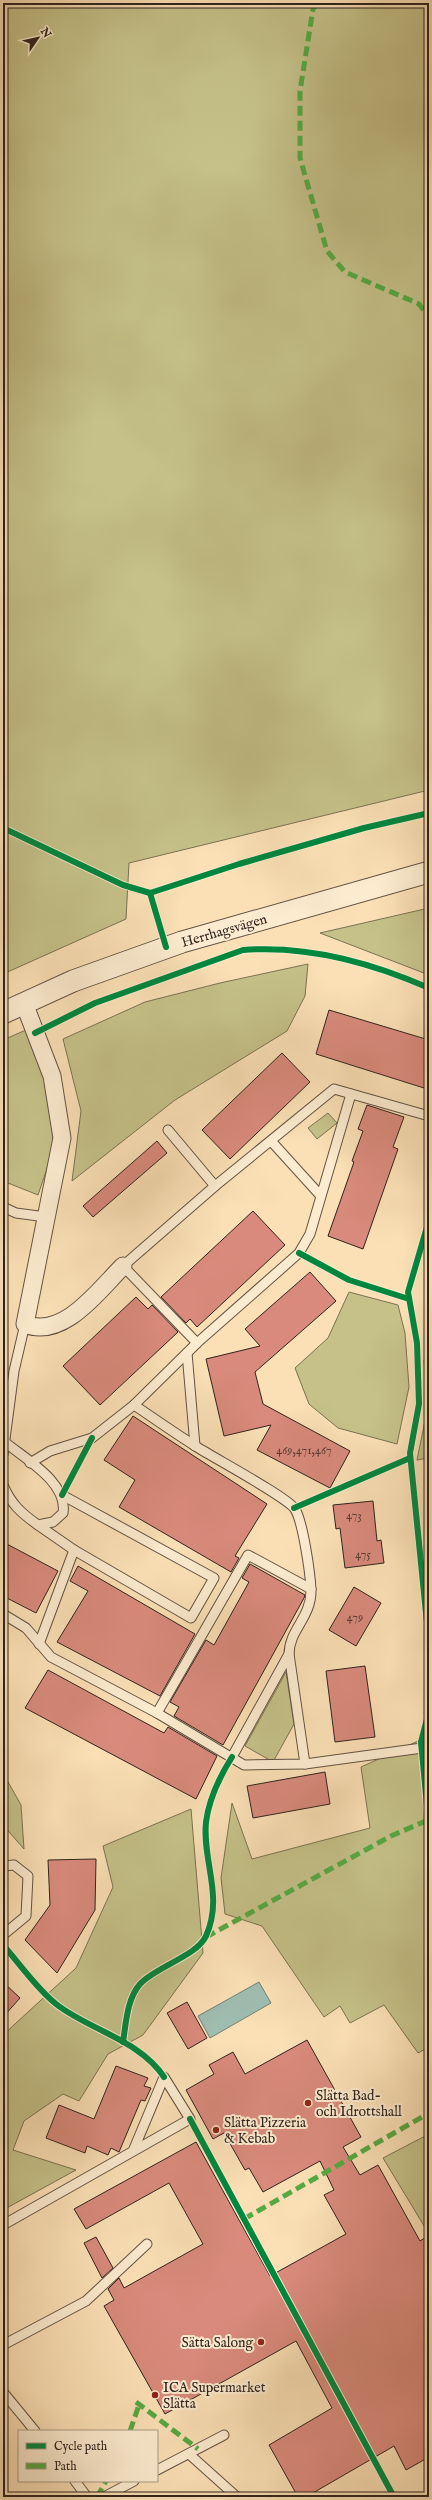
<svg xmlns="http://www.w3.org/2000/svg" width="432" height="2500" font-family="'IM FELL English',serif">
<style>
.green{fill:#c5c189;stroke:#7a7253}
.water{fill:#9fbdb1;stroke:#727f76}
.building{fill:#d98a7c;stroke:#2f231d}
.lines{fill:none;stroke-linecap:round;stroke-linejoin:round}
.service-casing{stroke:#625243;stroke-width:11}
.minor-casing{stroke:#625243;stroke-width:19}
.tertiary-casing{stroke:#625243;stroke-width:23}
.service{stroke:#fcebcf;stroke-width:9}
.minor{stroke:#fcebcf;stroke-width:17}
.tertiary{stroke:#fcebcf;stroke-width:21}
.quiet{stroke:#54aa43;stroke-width:5;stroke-dasharray:10 5;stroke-linecap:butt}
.cycleway-casing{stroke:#fcebcf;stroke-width:8}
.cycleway{stroke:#00873e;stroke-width:6}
.poi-dot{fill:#8f2418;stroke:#fcebcf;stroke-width:1.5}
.labels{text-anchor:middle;stroke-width:4;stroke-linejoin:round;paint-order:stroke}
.number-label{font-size:12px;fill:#5a3d35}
.street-label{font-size:14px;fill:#2f231d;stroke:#fcebcf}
.poi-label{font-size:14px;fill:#2f231d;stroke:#fcebcf;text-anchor:start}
</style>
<rect width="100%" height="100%" fill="#fbe0b5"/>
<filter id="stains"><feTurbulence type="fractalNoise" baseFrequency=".005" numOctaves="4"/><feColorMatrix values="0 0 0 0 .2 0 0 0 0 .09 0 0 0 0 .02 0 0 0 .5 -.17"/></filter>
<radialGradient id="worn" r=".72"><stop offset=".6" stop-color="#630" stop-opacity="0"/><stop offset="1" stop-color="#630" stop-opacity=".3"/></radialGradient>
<!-- green -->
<g class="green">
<path d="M3 3H429V790L129 863 126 919 3 974Z"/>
<path d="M429 908V975L320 933Z"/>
<path d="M308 964 305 996 287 1031 175 1100 72 1181 81 1111 63 1039 145 1002 220 983Z"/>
<path d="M26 1030 53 1103V1151L38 1195 3 1181V1040Z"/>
<path d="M328 1113 337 1123 317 1139 308 1128Z"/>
<path d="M349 1292 398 1305 405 1333 409 1387 397 1444 338 1428 309 1404 295 1368 328 1338Z"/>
<path d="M424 1360 429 1361V1458L417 1460 427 1411Z"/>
<path d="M286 1672 294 1724 273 1762 245 1746Z"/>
<path d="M429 1736V2047L418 2053 384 2005 350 2023 340 2006 324 2017 262 1926 225 1914 221 1878 232 1803 252 1859 370 1828 361 1767Z"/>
<path d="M3 1773 21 1805 24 1849 3 1825Z"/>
<path d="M191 1809 203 1953 143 2035 108 2054 79 2101 63 2094 24 2121 13 2150 76 2170 3 2210V2035L76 1968 113 1887 103 1846Z"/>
<path d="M429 2134V2234L383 2158Z"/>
</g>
<!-- water -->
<path class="water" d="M259 1982 271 2003 210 2038 198 2016Z"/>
<!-- building -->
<g class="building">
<path d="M329 1010 429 1040V1073L424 1088 316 1054Z"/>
<path d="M282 1053 310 1082 230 1159 202 1130Z"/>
<path d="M367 1105 404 1117 393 1147 398 1149 363 1249 328 1236 354 1162 352 1161 363 1131 358 1129Z"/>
<path d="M157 1141 167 1153 93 1217 83 1206Z"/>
<path d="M253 1211 285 1245 197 1327 190 1319 186 1323 161 1297Z"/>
<path d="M310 1272 336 1301 255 1372 263 1404 350 1451 330 1488 257 1450 271 1425 224 1436 206 1359 260 1346 245 1329Z"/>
<path d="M136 1297 148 1309 152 1305 178 1332 100 1405 63 1366Z"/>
<path d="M133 1416 267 1504 235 1556 239 1558 231 1572 119 1507 135 1480 104 1460Z"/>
<path d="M373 1501 377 1541 381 1540 384 1563 345 1568 340 1528 336 1529 333 1505Z"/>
<path d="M3 1542 58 1571 36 1613 3 1596Z"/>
<path d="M250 1564 305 1595 304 1598 223 1745 174 1716 179 1707 170 1702 206 1640 214 1645 249 1582 242 1578Z"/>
<path d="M78 1566 195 1634 160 1696 57 1642 88 1591 70 1581Z"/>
<path d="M354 1587 381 1603 356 1646 329 1630Z"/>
<path d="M365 1666 375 1737 335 1742 326 1671Z"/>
<path d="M48 1670 164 1733 168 1727 217 1756 196 1799 25 1708Z"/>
<path d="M325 1772 330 1804 253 1818 247 1786Z"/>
<path d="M96 1859 95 1910 57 1973 25 1940 50 1905 48 1860Z"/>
<path d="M3 1982 20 1998 3 2017Z"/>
<path d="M187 2002 207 2038 188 2049 167 2013Z"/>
<path d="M307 2040 361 2137 343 2147 360 2175 378 2165 420 2241 429 2235V2457L406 2470 394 2446 306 2497H298L269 2445 332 2408 296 2341 165 2414 104 2306 114 2300 108 2289 119 2278 124 2288 203 2244 169 2183 86 2229 74 2209 196 2142 270 2276 346 2234 324 2195 334 2190 320 2161 263 2192 249 2168 245 2170 224 2133 213 2139 186 2090 214 2074 209 2065 233 2052 245 2074Z"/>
<path d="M116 2066 148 2078 144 2086 151 2088 145 2101 141 2100 119 2152 111 2148 108 2155 87 2146 85 2153 46 2138 59 2105 94 2119Z"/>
<path d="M96 2237 113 2268 102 2278 84 2243Z"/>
</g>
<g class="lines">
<!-- service casing -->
<g class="service-casing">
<g id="service">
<path d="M168 1130 215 1186 123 1266 197 1343"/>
<path d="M272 1142 320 1195"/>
<path d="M215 1186 334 1089 429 1116"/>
<path d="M3 1207 16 1213 46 1217"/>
<path d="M187 1353 195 1446"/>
<path d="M134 1405C155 1419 176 1434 197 1447 214 1458 287 1497 295 1509 303 1522 310 1572 311 1589 312 1617 289 1630 289 1654L232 1757"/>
<path d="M3 1454 14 1371 25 1324"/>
<path d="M30 1463 50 1451 92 1438 134 1405 197 1343 299 1253 310 1234 351 1094"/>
<path d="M3 1485C11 1504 21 1513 38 1525L53 1522 63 1513C68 1483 27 1460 6 1443"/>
<path d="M38 1525 74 1550 191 1618 214 1578 62 1495"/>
<path d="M3 1614 26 1628 51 1657 157 1713 244 1765 305 1764 422 1748"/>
<path d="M39 1644 74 1550"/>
<path d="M289 1654 305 1764"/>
<path d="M157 1713 248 1555 311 1589"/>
<path d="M3 1866 14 1865 28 1876 26 1916 3 1935"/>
<path d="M3 2225 190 2119 164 2077 133 2151"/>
<path d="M3 2345 86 2301 147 2244"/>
<path d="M3 2392 35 2431"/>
<path d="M189 2454 237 2497"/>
<path d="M157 2470 224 2435"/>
<path d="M75 2481 87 2497"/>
<path d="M104 2497 134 2481"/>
</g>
</g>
<!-- minor casing -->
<g class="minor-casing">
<path id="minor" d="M24 1003 52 1076 62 1138 25 1324C63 1340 99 1290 123 1266"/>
</g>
<!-- tertiary casing -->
<g class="tertiary-casing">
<path id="tertiary" d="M3 1013 73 981 182 942 429 872"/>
</g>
<!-- service -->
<use href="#service" class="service"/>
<!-- minor -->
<use href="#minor" class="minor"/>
<!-- tertiary -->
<use href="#tertiary" class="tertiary"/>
<!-- quiet -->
<g class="quiet">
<path d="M317 3 313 9 300 91V158L327 251 345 272 419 304 429 317"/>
<path d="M206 1937 391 1836 428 1820"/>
<path d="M244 2219 429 2113"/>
<path d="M136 2402 198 2449"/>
<path d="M130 2431 139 2405"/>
<path d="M97 2497 106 2481"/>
</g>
<!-- cycleway casing -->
<g class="cycleway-casing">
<g id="cycleway">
<path d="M3 828 123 885 150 893 239 864 364 828 429 813"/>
<path d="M150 893 166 947"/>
<path d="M35 1033 95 1003 243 950C308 945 370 962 429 988"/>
<path d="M429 1220 408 1292 417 1343 419 1404 410 1453 429 1643"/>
<path d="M299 1253 349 1280 409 1299"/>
<path d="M62 1495 92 1438"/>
<path d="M294 1508 410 1458"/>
<path d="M429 1711 421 1742 429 1827"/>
<path d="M3 1945C20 1964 36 1988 56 2004 89 2030 140 2040 164 2077"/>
<path d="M123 2042C126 2023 127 1999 140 1984 155 1967 197 1956 206 1936 224 1896 202 1861 206 1822 209 1799 220 1776 232 1757"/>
<path d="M190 2119 394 2497"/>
</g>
</g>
<!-- cycleway -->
<use href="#cycleway" class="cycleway"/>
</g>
<!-- markers -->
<g class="poi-dot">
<circle cx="308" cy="2103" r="4"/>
<circle cx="216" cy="2130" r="4"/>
<circle cx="261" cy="2342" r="4"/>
<circle cx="155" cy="2395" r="4"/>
</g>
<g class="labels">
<!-- number labels -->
<g class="number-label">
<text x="304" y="1454">469,471,467</text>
<text x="354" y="1519">473</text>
<text x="363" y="1558">475</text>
<text x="355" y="1621">479</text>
</g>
<!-- street labels -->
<g class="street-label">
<text transform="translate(224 930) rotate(-16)" y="5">Herrhagsvägen</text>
</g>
<!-- poi labels -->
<g class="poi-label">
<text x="316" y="2100">Slätta Bad-<tspan x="316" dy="16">och Idrottshall</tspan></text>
<text x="224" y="2127">Slätta Pizzeria<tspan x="224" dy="16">&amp; Kebab</tspan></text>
<text x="253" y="2347" text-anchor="end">Sätta Salong</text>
<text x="163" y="2392">ICA Supermarket<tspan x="163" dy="16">Slätta</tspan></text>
</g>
</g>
<!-- margin -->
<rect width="432" height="2500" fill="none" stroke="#fbe0b5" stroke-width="16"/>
<rect x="4" y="4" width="424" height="2492" fill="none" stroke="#2f231d" stroke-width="2"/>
<rect x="8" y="8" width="416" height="2484" fill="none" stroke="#2f231d"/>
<!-- legend -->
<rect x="18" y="2430" width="140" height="52" fill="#fcebcf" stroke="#aa9b88"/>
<rect x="26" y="2443" width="20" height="6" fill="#00873e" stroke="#aa9b88"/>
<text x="54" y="2450" font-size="12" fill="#2f231d">Cycle path</text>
<rect x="26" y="2463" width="20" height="6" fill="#54aa43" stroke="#aa9b88"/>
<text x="54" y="2470" font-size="12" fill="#2f231d">Path</text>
<!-- north arrow -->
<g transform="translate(38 38) rotate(56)" stroke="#fcebcf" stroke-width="3" paint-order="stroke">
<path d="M0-3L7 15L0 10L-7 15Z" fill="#2f231d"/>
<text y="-6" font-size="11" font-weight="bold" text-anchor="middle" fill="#2f231d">N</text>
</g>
<rect width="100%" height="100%" filter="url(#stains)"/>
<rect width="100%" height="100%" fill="url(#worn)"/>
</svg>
